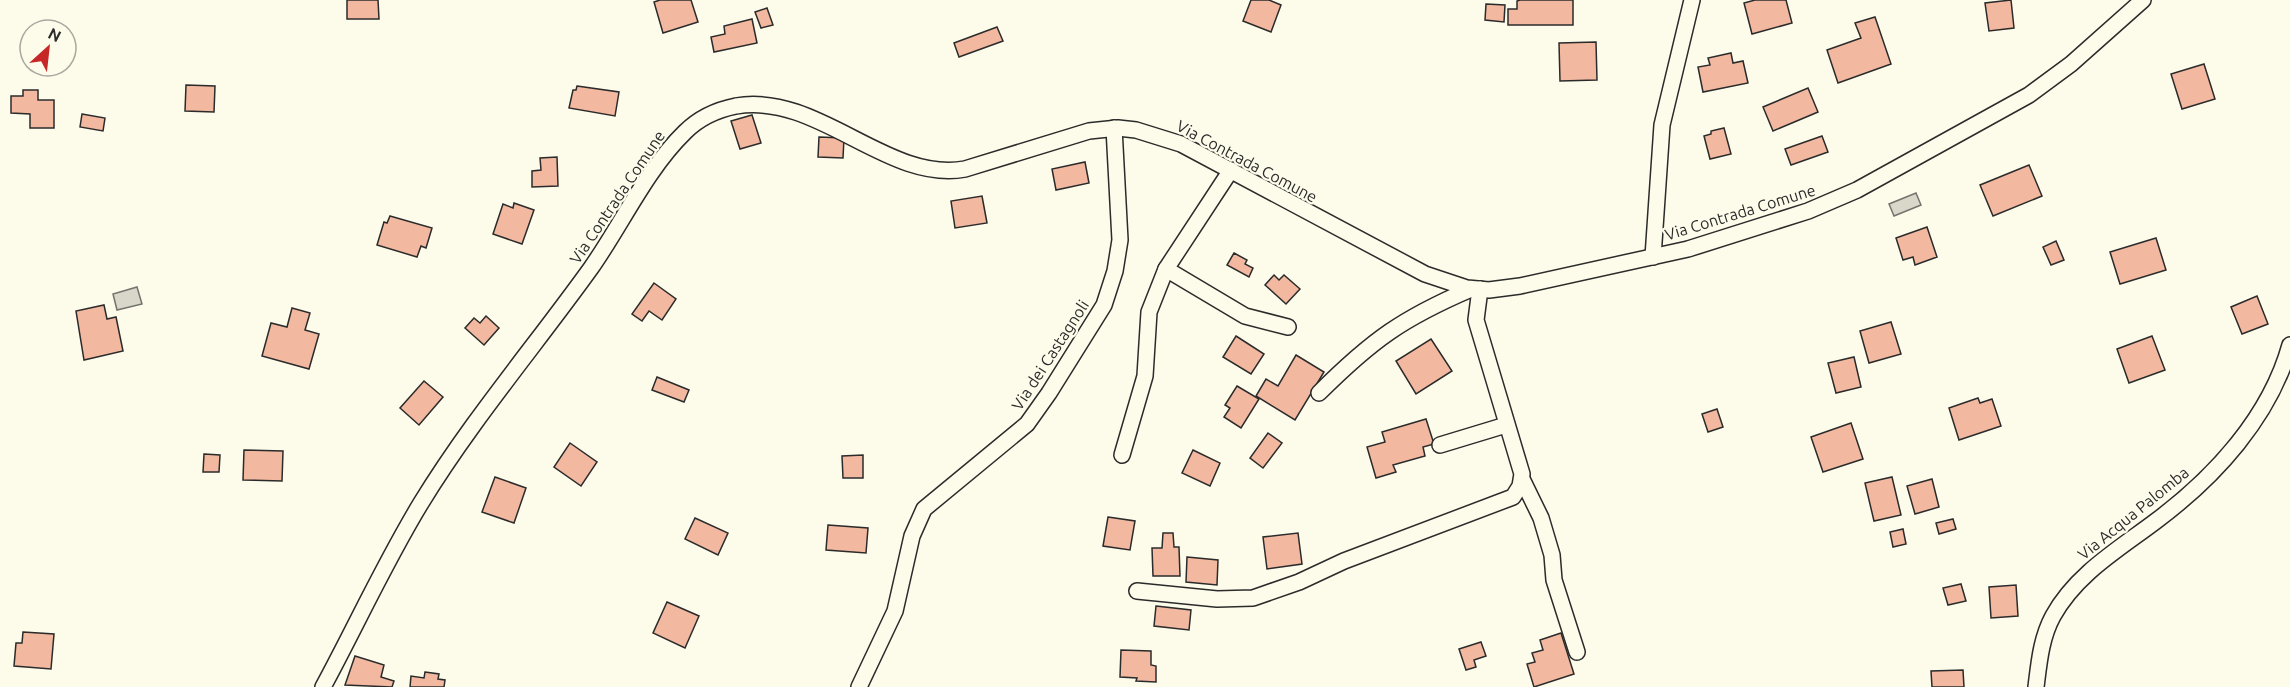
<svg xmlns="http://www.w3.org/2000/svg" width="2290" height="687" font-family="Ubuntu,sans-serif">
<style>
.water{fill:#d8d7c9;stroke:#74746e;stroke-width:1.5}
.building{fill:#f2b8a0;stroke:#2b2b2b;stroke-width:1.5}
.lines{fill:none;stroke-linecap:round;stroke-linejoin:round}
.street-casing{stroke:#2b2b2b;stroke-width:18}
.street{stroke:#fdfbea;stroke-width:15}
.labels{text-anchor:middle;stroke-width:4.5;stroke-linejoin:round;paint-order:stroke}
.street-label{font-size:16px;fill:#2b2b2b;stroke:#fdfbea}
</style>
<rect width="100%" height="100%" fill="#fdfbea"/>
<!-- water -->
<g class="water">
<path d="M1916 193 1921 205 1894 216 1889 204Z"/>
<path d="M137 287 142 304 117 310 113 294Z"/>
</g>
<!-- building -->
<g class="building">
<path d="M347 0H378L379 19H347Z"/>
<path d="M660 0H691L698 22 663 33 654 2Z"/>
<path d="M1251 0H1269L1281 5 1271 32 1243 21Z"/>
<path d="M1520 0H1573V25H1508V9H1517V1Z"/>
<path d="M1755 0H1786L1792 23 1752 34 1744 3Z"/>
<path d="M2011 0 2014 28 1989 31 1985 3Z"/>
<path d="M1486 4 1505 5 1504 22 1485 20Z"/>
<path d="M767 8 773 25 761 28 755 12Z"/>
<path d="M1875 17 1891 64 1838 83 1827 50 1861 38 1855 23Z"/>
<path d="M752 19 757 43 714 52 711 37 725 34 724 26Z"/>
<path d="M997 27 1003 41 959 57 954 43Z"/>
<path d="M1596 42 1597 80 1560 81 1559 43Z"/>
<path d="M1731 53 1733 63 1743 61 1748 83 1703 92 1698 67 1710 65 1708 58Z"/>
<path d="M2204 64 2215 99 2182 109 2171 74Z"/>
<path d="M186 85 215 86 214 112 185 111Z"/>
<path d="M577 86 619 92 615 116 569 108 573 90H576Z"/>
<path d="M1808 88 1818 112 1773 131 1763 107Z"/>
<path d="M23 90H38V100H54V128H30V114L11 113V96H23Z"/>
<path d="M82 114 105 118 103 131 80 127Z"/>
<path d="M752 115 761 143 740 149 731 121Z"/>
<path d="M1724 128 1731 154 1710 159 1704 136 1711 134V131Z"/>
<path d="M1822 136 1828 152 1791 165 1785 149Z"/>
<path d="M819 137 844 138 843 158 818 157Z"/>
<path d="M557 157 558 186 532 187V171L541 170 540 158Z"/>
<path d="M1085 162 1089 183 1056 190 1052 169Z"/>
<path d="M2029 165 2042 196 1993 216 1980 185Z"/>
<path d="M982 196 987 223 955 228 951 201Z"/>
<path d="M514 203 534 210 522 244 493 234 503 204 513 208Z"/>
<path d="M390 216 432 228 426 248 421 246 417 257 377 245 384 222 387 223Z"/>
<path d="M1927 227 1937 257 1915 265 1913 257 1903 260 1896 238Z"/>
<path d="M2156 238 2166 270 2120 284 2110 252Z"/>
<path d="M2056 241 2064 260 2051 265 2043 247Z"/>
<path d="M1234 253 1247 260 1245 264 1253 268 1249 277 1227 265Z"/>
<path d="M1274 275 1279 280 1284 275 1300 289 1286 304 1265 285Z"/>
<path d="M654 283 676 299 662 320 649 311 642 321 632 314Z"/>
<path d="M2257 296 2268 324 2242 334 2231 307Z"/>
<path d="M104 305 107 319 116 317 123 351 84 360 76 311Z"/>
<path d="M292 308 310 313 305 330 319 334 309 369 262 356 271 323 287 327Z"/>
<path d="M486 316 499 328 484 345 465 328 474 318 480 323Z"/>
<path d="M1891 322 1901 354 1869 363 1860 331Z"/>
<path d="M1236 336 1264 354 1251 374 1223 357Z"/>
<path d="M2152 336 2165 370 2129 383 2117 349Z"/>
<path d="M1431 339 1452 371 1416 394 1396 361Z"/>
<path d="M1296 355 1324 372 1295 420 1256 396 1266 379 1278 386Z"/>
<path d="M1854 357 1861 387 1836 393 1828 363Z"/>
<path d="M657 377 689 390 684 402 652 390Z"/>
<path d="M424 381 443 397 419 425 400 408Z"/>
<path d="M1237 386 1259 399 1241 428 1224 417 1230 408 1225 405Z"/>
<path d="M1978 398 1980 403 1992 399 2001 426 1959 440 1949 408Z"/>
<path d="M1717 409 1723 427 1708 432 1702 414Z"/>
<path d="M1426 419 1434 444 1423 447 1425 456 1393 465 1396 472 1376 478 1367 447 1385 442 1382 432Z"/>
<path d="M1851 423 1863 459 1823 472 1811 437Z"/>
<path d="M1268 433 1282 443 1263 468 1250 458Z"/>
<path d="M570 443 597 462 581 486 554 467Z"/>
<path d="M244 450 283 451 282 481 243 480Z"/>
<path d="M1193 450 1220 463 1210 486 1182 473Z"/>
<path d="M204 454 220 455 219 472H203Z"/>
<path d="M863 455V478H843L842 456Z"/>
<path d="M495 477 526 488 514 523 482 512Z"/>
<path d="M1892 477 1901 515 1874 521 1865 483Z"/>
<path d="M1932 479 1939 507 1915 514 1907 486Z"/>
<path d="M1108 517 1135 521 1130 550 1103 546Z"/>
<path d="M695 518 728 533 718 555 685 539Z"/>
<path d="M1953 519 1956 529 1939 534 1936 523Z"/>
<path d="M828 525 868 528 866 553 826 550Z"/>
<path d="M1903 529 1906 544 1893 547 1890 532Z"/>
<path d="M1163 533H1173L1174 547H1179L1180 576H1153L1152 548H1162Z"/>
<path d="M1298 533 1302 564 1267 569 1263 537Z"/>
<path d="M1187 557 1218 560 1217 585 1186 582Z"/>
<path d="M1961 584 1966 601 1948 605 1943 588Z"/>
<path d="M2016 585 2018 616 1991 618 1989 587Z"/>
<path d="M667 602 699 616 685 648 653 633Z"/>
<path d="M1156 606 1191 610 1189 630 1154 626Z"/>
<path d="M23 632 54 634 51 669 14 666 16 643H22Z"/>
<path d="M1561 633 1574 674 1534 687 1527 664 1535 662 1532 653 1543 650 1540 640Z"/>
<path d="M1481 642 1486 656 1474 660 1476 667 1466 670 1459 649Z"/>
<path d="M1121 650 1151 651V665L1156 666V682L1136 681 1137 678 1120 677Z"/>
<path d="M355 656 384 665 381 677 394 681 392 687 345 685Z"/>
<path d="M1963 670 1964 687H1932L1931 671Z"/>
<path d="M425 672 439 674 438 679 445 680 444 687H410L411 676 424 678Z"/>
</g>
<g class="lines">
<!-- street casing -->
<g class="street-casing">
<g id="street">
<path d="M1231 170 1166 269 1245 316 1288 327"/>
<path d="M1653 257 1662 125 1692 0"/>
<path d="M1319 393C1372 340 1403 318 1471 289"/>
<path d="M1440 445 1506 425"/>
<path d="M1122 455 1145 376 1149 312 1166 269"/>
<path d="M1522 479 1541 518 1552 555 1554 580 1577 652"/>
<path d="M1137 591 1217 599 1253 598 1299 582 1344 561 1513 497 1520 486 1522 474 1476 320 1480 289"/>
<path d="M323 687C356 626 385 562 421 503 471 421 535 346 591 268 622 224 646 170 685 132 699 118 716 110 736 106 818 92 887 183 965 169L1089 131 1118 128 1136 130 1181 144 1425 274 1467 288 1489 290 1520 286 1688 249 1808 211 1857 190 2029 95 2071 64 2143 0"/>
<path d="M859 687 895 611 912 536 924 509 1027 424 1049 393 1104 305 1115 271 1120 240 1114 128"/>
<path d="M2036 687C2039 663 2041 638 2053 616 2076 574 2119 549 2156 521 2215 477 2270 417 2290 345"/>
</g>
</g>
<!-- street -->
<use href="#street" class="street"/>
</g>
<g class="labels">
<!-- street labels -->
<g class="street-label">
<text transform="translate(1247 161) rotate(28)" y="6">Via Contrada Comune</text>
<text transform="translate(617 197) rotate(-56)" y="6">Via Contrada Comune</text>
<text transform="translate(1740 212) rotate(-17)" y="6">Via Contrada Comune</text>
<text transform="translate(1050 355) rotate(-57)" y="6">Via dei Castagnoli</text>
<text transform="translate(2133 513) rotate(-39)" y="6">Via Acqua Palomba</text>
</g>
</g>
<!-- north arrow -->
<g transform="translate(48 48) rotate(27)"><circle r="28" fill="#fdfbea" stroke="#a9a89e" stroke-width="1.5"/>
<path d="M0-4.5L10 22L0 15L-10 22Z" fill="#c62828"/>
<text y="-9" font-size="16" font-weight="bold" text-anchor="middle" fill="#2b2b2b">N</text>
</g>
</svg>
